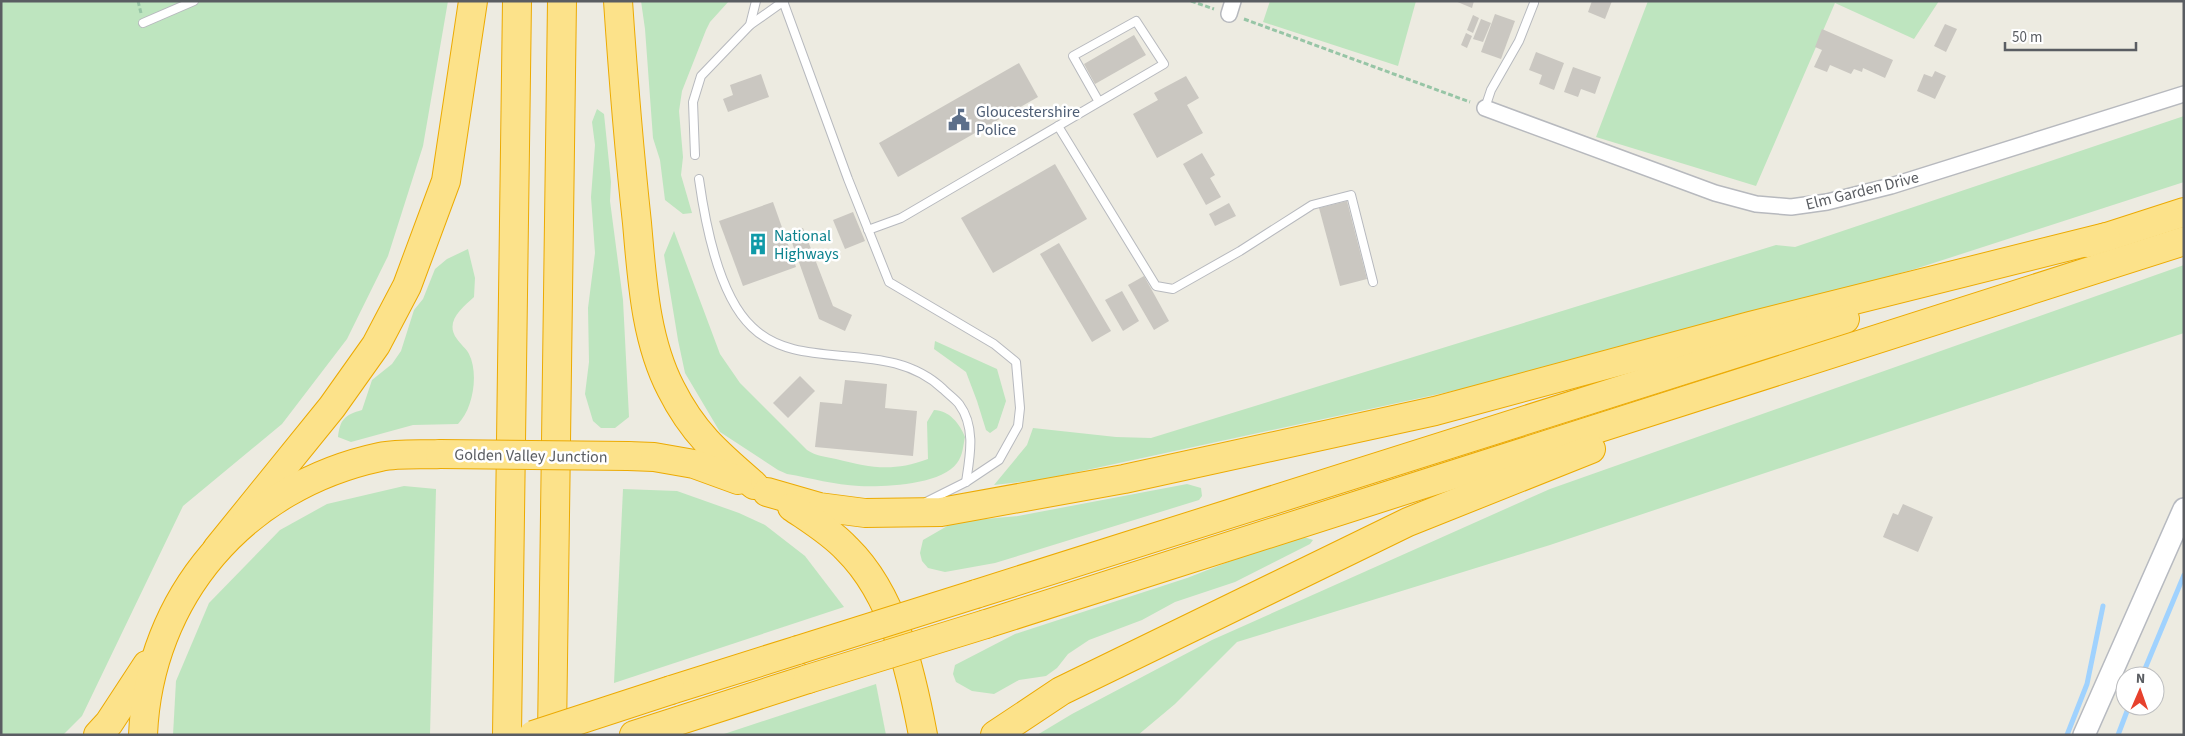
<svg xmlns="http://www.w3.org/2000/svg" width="2185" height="736" font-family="'Source Sans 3',sans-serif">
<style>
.green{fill:#bee5bf}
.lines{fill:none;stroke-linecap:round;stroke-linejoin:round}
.stream{stroke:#a0d2fe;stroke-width:5}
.building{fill:#cac7c1}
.lane-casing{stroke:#b7b9be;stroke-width:10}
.street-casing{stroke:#b7b9be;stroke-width:18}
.secondary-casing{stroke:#b7bac0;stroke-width:24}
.highway-casing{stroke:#ecaa02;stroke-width:30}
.path{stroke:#97c5a6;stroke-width:3;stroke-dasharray:5 2.5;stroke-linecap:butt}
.lane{stroke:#fff;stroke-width:8}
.street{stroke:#fff;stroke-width:15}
.secondary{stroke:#fff;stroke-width:21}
.highway{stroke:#fce28a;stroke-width:28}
.highway-bridge-casing{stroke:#ecaa02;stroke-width:30;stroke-linecap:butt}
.highway-bridge{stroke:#fce28a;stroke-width:28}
.labels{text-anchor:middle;stroke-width:5;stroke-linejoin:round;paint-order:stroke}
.service-label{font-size:16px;fill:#4e5e75;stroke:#fff;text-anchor:start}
.street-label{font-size:16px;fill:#5a5d62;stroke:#fff}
.culture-label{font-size:16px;fill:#0d838f;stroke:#fff;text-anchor:start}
</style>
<rect width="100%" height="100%" fill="#edebe1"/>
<!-- green -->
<g class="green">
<path d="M1 1H448L423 146 388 256 347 339 282 424 183 506 82 716 63 735H1Z"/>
<path d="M641 1H729L710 22 706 30 682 91 679 111 683 157 681 175 692 213 683 214 665 200 660 160 653 138 645 29Z"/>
<path d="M1270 1H1416L1398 66 1263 22Z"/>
<path d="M1648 1H1939L1914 39 1835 3 1756 186 1596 137Z"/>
<path d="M597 109 604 114 611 182 610 201 623 300 629 417 615 428H601L593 421 585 394 589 362 588 308 595 253 591 197 595 145 592 122Z"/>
<path d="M2184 116V182L1915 269 1550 370 1045 479 994 485 1027 445 1033 428 1116 437 1151 438 1776 245 1795 247Z"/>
<path d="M674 231 720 354 740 383 807 450C816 456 826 457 836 459 871 468 893 472 928 459L927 422 934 410C949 410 960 424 965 437 963 446 963 455 957 463 941 485 885 487 859 486 835 485 811 478 787 474L778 470 720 432 685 373 678 340 664 255Z"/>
<path d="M468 249 475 278 474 297C462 308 444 322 457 339 460 344 466 348 469 354 479 374 473 409 458 424L413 425 351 442 338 437C340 419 345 415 362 410L372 380 392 364 401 351 414 310 423 299 435 269 447 259Z"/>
<path d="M2184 265V333L1550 545 1237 642 1175 704 1138 735H1037L1072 714 1212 640 1550 489Z"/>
<path d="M935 341 997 369 1006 401 997 428 990 433 986 430 977 401 966 372 934 349Z"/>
<path d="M1187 484 1201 488 1202 496 1199 500 995 563 945 572 928 568 922 561 920 553 923 540 949 525 963 521 1018 516Z"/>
<path d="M404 486 436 489 430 735H173L176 681 209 603 280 530 327 504Z"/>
<path d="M623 489 677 491 739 513 765 525 805 556 844 607 614 683Z"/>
<path d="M1304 537 1313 540 1310 544 1235 582 1175 602 1142 620 1089 640 1068 654 1057 668 1046 676 1019 680 994 694 972 691 956 682 953 674 955 665 1015 634 1187 578 1290 538Z"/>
<path d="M876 684 886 735H721Z"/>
</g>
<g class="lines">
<!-- stream -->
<g class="stream">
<path d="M2142 676 2184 575"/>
<path d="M2067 735 2087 684 2103 606"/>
<path d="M2118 735 2129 706"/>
</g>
</g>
<!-- building -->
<g class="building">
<path d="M1455 1H1474L1472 8Z"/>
<path d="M1592 1H1612L1605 19 1588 12Z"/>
<path d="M1495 14 1515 21 1501 59 1481 52Z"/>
<path d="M1473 15 1479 18 1473 33 1467 30Z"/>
<path d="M1481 19 1491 23 1483 42 1473 39Z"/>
<path d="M1945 24 1957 29 1946 52 1934 46Z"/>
<path d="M1822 29 1893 60 1885 78 1863 68 1862 72 1854 69 1851 74 1830 65 1827 72 1814 67 1822 50 1815 47Z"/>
<path d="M1466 33 1472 36 1467 48 1461 45Z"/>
<path d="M1134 35 1146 55 1095 84 1084 64Z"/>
<path d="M1536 52 1564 63 1554 90 1539 84 1542 75 1529 70Z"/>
<path d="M1019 63 1038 97 898 177 879 143Z"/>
<path d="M1573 67 1601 77 1595 94 1581 89 1578 97 1564 92Z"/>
<path d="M1935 71 1946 76 1935 99 1917 91 1924 74 1932 77Z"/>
<path d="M761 74 769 97 728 112 723 99 733 95 730 85Z"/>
<path d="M1186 76 1199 98 1187 105 1203 133 1157 158 1133 114 1158 100 1154 93Z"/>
<path d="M1202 153 1215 175 1210 178 1221 197 1206 205 1183 164Z"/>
<path d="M1055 164 1087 219 993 273 961 218Z"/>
<path d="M1347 201 1367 279 1340 286 1319 208Z"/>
<path d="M773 202 796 267 743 286 719 221Z"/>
<path d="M1229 203 1236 216 1215 226 1209 214Z"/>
<path d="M853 212 865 241 845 249 833 220Z"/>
<path d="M803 228 833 306 852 315 845 331 819 319 789 234Z"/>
<path d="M1059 243 1111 331 1092 342 1040 254Z"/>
<path d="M1144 276 1169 321 1154 330 1128 285Z"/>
<path d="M1122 291 1139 321 1123 331 1105 300Z"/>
<path d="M800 376 815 391 788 418 773 403Z"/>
<path d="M845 380 887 384 885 408 917 411 913 456 815 447 820 402 842 404Z"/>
<path d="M1903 504 1933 517 1918 552 1883 537 1893 513 1898 515Z"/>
</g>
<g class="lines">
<!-- lane casing -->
<g class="lane-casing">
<g id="lane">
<path d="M783 1 848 179 889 282 994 344 1016 362 1020 408 1018 426 999 460 966 482 926 502"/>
<path d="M143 23 194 1"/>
<path d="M750 25 784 1"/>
<path d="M1485 108 1491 90 1519 41 1534 3"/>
<path d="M1058 126 1156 286 1173 289 1240 251 1312 205 1351 195 1373 282"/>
<path d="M695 155 693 102 701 76 750 25 756 1"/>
<path d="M699 179C705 222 719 296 752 327 801 375 887 336 943 389 948 394 955 399 959 404 976 427 970 456 966 482"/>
<path d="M868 230 901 218 1164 64 1136 21 1073 56 1099 102"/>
</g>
</g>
<!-- street casing -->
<g class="street-casing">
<g id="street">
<path d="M1229 14 1233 1"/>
<path d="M1485 108 1715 193 1756 204 1791 207 1827 202 1891 186 2184 94"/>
</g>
</g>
<!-- secondary casing -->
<g class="secondary-casing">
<path id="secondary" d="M2084 735 2184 509"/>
</g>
<!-- highway casing -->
<g class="highway-casing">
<g id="highway">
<path d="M618 1C623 75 629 149 637 223 642 278 645 339 671 389 693 433 718 454 754 485"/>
<path d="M2088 243 2184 212"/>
<path d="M628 456 654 457 694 464 738 480"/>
<path d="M767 492 819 507 865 513 941 512 1124 479 1435 411 1750 326 2106 237"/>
<path d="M792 507C811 520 831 532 847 549 894 595 911 672 923 735"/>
<path d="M217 549 332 407 376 345 407 286 446 181 473 1"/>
<path d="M976 594 1845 319"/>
<path d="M986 624 2184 241"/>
<path d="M671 690 798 650"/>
<path d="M98 735 109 723 147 665"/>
<path d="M143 735C149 596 244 486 380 457 399 453 421 455 440 454"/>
<path d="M507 735 517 1"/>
<path d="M552 735 562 1"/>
<path d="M634 735 808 679"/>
<path d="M995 735 1061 691 1408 522 1591 449"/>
</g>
</g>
<!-- path -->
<g class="path">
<path d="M138 1 141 13"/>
<path d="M1191 1 1214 9"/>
<path d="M1244 19 1470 102"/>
</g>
<!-- lane -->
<use href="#lane" class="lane"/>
<!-- street -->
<use href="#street" class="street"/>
<!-- secondary -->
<use href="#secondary" class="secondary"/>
<!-- highway -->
<use href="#highway" class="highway"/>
<!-- highway-bridge casing -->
<g class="highway-bridge-casing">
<g id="highway-bridge">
<path d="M440 454 628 456"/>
<path d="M798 650 976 594"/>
<path d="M808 679 986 624"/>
<path d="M533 735 671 690"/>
</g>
</g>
<!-- highway-bridge -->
<use href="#highway-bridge" class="highway-bridge"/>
</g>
<!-- icons -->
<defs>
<g id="civic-bare" transform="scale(1.725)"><path d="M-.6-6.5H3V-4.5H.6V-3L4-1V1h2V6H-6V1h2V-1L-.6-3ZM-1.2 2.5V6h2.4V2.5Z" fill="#5c6f8a" stroke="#fff" stroke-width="2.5" paint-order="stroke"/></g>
<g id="building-bare" transform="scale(1.725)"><path d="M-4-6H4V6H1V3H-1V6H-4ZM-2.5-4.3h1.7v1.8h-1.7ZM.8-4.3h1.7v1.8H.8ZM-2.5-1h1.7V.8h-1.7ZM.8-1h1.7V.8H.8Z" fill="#0f9aa8" stroke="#fff" stroke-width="2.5" paint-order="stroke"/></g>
</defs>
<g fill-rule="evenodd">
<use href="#civic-bare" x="959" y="120"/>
<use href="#building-bare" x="758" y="244"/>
</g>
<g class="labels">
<!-- service labels -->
<g class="service-label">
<text x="976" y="117">Gloucestershire<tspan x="976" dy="18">Police</tspan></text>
</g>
<!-- street labels -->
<g class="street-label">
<text transform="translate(1862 190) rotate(-14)" y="6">Elm Garden Drive</text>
<text transform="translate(531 455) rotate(1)" y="6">Golden Valley Junction</text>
</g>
<!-- culture labels -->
<g class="culture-label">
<text x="774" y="241">National<tspan x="774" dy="18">Highways</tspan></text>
</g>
</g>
<!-- border -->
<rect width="2185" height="736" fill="none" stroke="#5a5d62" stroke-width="5"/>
<!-- north arrow -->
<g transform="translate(2140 691) rotate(2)"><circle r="24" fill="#ffffff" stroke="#bdbec0"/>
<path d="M0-4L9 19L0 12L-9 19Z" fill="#e7412d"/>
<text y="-8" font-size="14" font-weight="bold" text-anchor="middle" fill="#5a5d62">N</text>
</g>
<!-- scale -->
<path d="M2005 42v8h131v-8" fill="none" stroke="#5a5d62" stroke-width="2.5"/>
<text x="2012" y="42" font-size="15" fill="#5a5d62" stroke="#ffffff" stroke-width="4" paint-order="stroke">50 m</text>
</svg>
